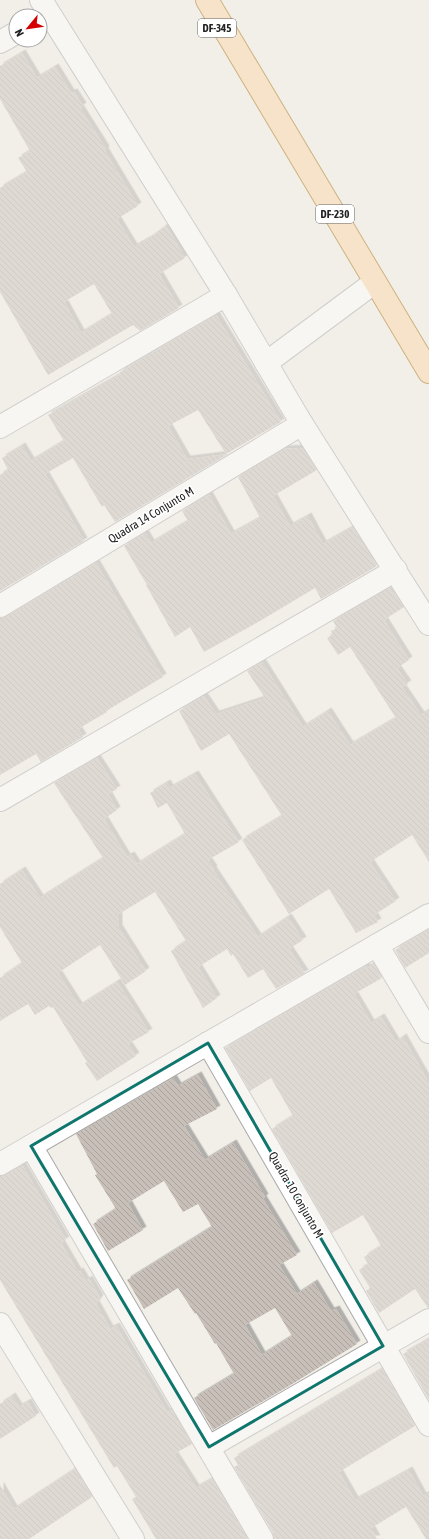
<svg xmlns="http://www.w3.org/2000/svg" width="429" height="1539" font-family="'Asap Condensed',sans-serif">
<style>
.building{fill:url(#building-back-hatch);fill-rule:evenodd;filter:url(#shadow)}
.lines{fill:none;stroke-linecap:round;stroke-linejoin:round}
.minor-casing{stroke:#a9a9a9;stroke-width:24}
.major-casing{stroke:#a06b00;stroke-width:24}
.minor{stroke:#fff;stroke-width:22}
.major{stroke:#fcd6a4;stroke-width:22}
.marked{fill:none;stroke:#0f766e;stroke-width:3;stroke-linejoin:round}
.labels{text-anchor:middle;stroke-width:3.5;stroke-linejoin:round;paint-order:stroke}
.shield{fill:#fff;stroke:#646464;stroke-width:1}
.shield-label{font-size:11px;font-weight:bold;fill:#222}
.street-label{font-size:12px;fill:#222;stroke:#fff}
</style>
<defs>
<pattern id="building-back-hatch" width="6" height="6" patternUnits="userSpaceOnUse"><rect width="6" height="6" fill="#c7bfb8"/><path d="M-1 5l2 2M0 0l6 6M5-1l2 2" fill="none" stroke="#aba49e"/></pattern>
<filter id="shadow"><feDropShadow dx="3.5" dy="-3.5" stdDeviation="0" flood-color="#0004"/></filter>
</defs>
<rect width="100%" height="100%" fill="#f2efe9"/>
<!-- building -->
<g class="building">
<path d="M22 53 37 78 55 67 71 93 74 92 83 106 80 108 106 149 105 151 138 206 117 219 134 247 150 238 166 226 185 258 159 274 179 308 140 331 133 325 48 375 0 292V188L27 172 18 158 30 151 0 99V66ZM94 284 112 314 81 333 64 302Z"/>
<path d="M216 315 281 422 226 454 198 410 168 426 187 459 228 454 115 522 104 505 102 507 73 458 45 474 84 541 0 591V475L8 470 2 458 22 446 31 461 64 441 48 415 121 374 120 372Z"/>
<path d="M302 448 317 470 273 496 290 526 308 516 323 544 353 527 377 566 321 599 315 588 260 621 204 652 190 627 175 637 146 585H147L124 546 145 533 151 543 188 521 182 511 209 495 231 534 260 518 238 477 284 449Z"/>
<path d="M96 563 163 677 106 711 107 712 78 729 83 737 41 762 36 754 0 775V618L6 617Z"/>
<path d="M391 587 404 607 384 620 409 660 397 668 408 684 402 687 421 715 429 710V862L412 835 370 862 396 901 374 915 378 922 356 933 329 889 289 914 242 840 282 816 229 734 201 751 179 711 204 696 216 714 265 698 247 671 262 662 303 727 328 711 350 745 396 718 350 647 338 655 327 638 333 634 331 631 337 628 333 621Z"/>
<path d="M97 758 117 789 108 794 117 810 104 819 127 857 131 855 137 864 185 834 167 803 158 808 150 793 167 783 170 788 195 774 239 842 208 860 214 869 213 870 258 937 288 917 303 940 289 949 305 973 276 989 263 969 248 978 233 954 231 956 227 949 198 967 217 998 203 1008 171 951 186 941 155 892 119 914V928L146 971 125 985 100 945 58 973 79 1006 117 982 149 1032 128 1044 136 1056 97 1081 85 1063 87 1062 53 1007 51 1008 49 1006 35 1015 28 1004 0 1021V978L22 963 0 927V884L22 870 40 898 103 858 54 783Z"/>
<path d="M429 929V953L405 968 395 950Z"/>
<path d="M374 964 382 978 354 994 371 1023 381 1017 396 1042 403 1037 429 1083V1308H428L415 1289 379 1313 366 1291 370 1288 359 1270 368 1264 364 1257 381 1246 363 1215 332 1233 272 1129 293 1116 271 1078 250 1091 225 1048 366 966 367 968Z"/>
<path d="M198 1075 217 1109 184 1126 205 1160 233 1143 265 1197 263 1199 297 1255 279 1265 297 1294 314 1283 331 1311 336 1309 357 1344 289 1386 213 1430 194 1398 234 1374 216 1343 215 1344 196 1313 195 1314 178 1288 144 1309 127 1280 212 1227 198 1204 183 1212 164 1181 128 1203 143 1230 108 1251 93 1224 116 1209 95 1175 97 1174 76 1134 173 1078 178 1086ZM275 1308 292 1336 262 1355 245 1325Z"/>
<path d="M22 1165 66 1240 61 1243 78 1272 80 1271 86 1281 89 1279 100 1298 96 1304 110 1329 116 1326 167 1412 172 1410 192 1444 174 1454 196 1488 212 1479 248 1539H156L132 1499 136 1497 117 1466 114 1468 0 1280V1176L6 1175Z"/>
<path d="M429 1339V1400L403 1354Z"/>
<path d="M382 1369 415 1426 339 1472 355 1500 409 1470 423 1496 429 1493V1539H426L406 1507 371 1528 377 1539H274L273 1533 234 1467 238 1465 234 1458Z"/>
<path d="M12 1396 19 1407 28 1402 36 1416 0 1439V1404Z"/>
<path d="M75 1469 92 1497 29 1539H0V1485L14 1509Z"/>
</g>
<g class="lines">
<!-- minor casing -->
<g class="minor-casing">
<g id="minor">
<path d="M41 0 226 295 302 424 429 624"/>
<path d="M0 42 16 33"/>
<path d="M266 363 375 282"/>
<path d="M0 427 226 295"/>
<path d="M0 606 302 424"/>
<path d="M0 800 396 570"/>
<path d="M377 945 429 1032"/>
<path d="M208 1043 429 1425"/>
<path d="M31 1146 262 1539"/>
<path d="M0 1164 429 915"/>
<path d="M0 1324 133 1539"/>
<path d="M209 1447 429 1320"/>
</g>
</g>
<!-- major casing -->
<g class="major-casing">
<path id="major" d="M207 0 429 372"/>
</g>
<!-- minor -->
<use href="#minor" class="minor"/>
<!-- major -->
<use href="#major" class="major"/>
</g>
<!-- marked area -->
<path d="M0 0H429V1539H0ZM208 1043 383 1346 209 1447 31 1146Z" fill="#f2efe9" fill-opacity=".55" fill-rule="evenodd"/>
<path class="marked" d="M208 1043 383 1346 209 1447 31 1146Z"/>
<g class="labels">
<!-- shield labels -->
<g class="shield">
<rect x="198" y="19" width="38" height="18" rx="3"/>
<rect x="316" y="205" width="38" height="18" rx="3"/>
</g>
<g class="shield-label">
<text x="217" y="32">DF-345</text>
<text x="335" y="218">DF-230</text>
</g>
<!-- street labels -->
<g class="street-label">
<text transform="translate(151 515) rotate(-31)" y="4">Quadra 14 Conjunto M</text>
<text transform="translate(296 1195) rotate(60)" y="4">Quadra 10 Conjunto M</text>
</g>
</g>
<!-- north arrow -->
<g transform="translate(28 28) rotate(241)"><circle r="19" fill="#ffffff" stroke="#a7a7a7"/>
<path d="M0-3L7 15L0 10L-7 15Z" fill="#d40000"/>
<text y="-6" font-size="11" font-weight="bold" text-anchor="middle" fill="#222222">N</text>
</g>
</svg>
